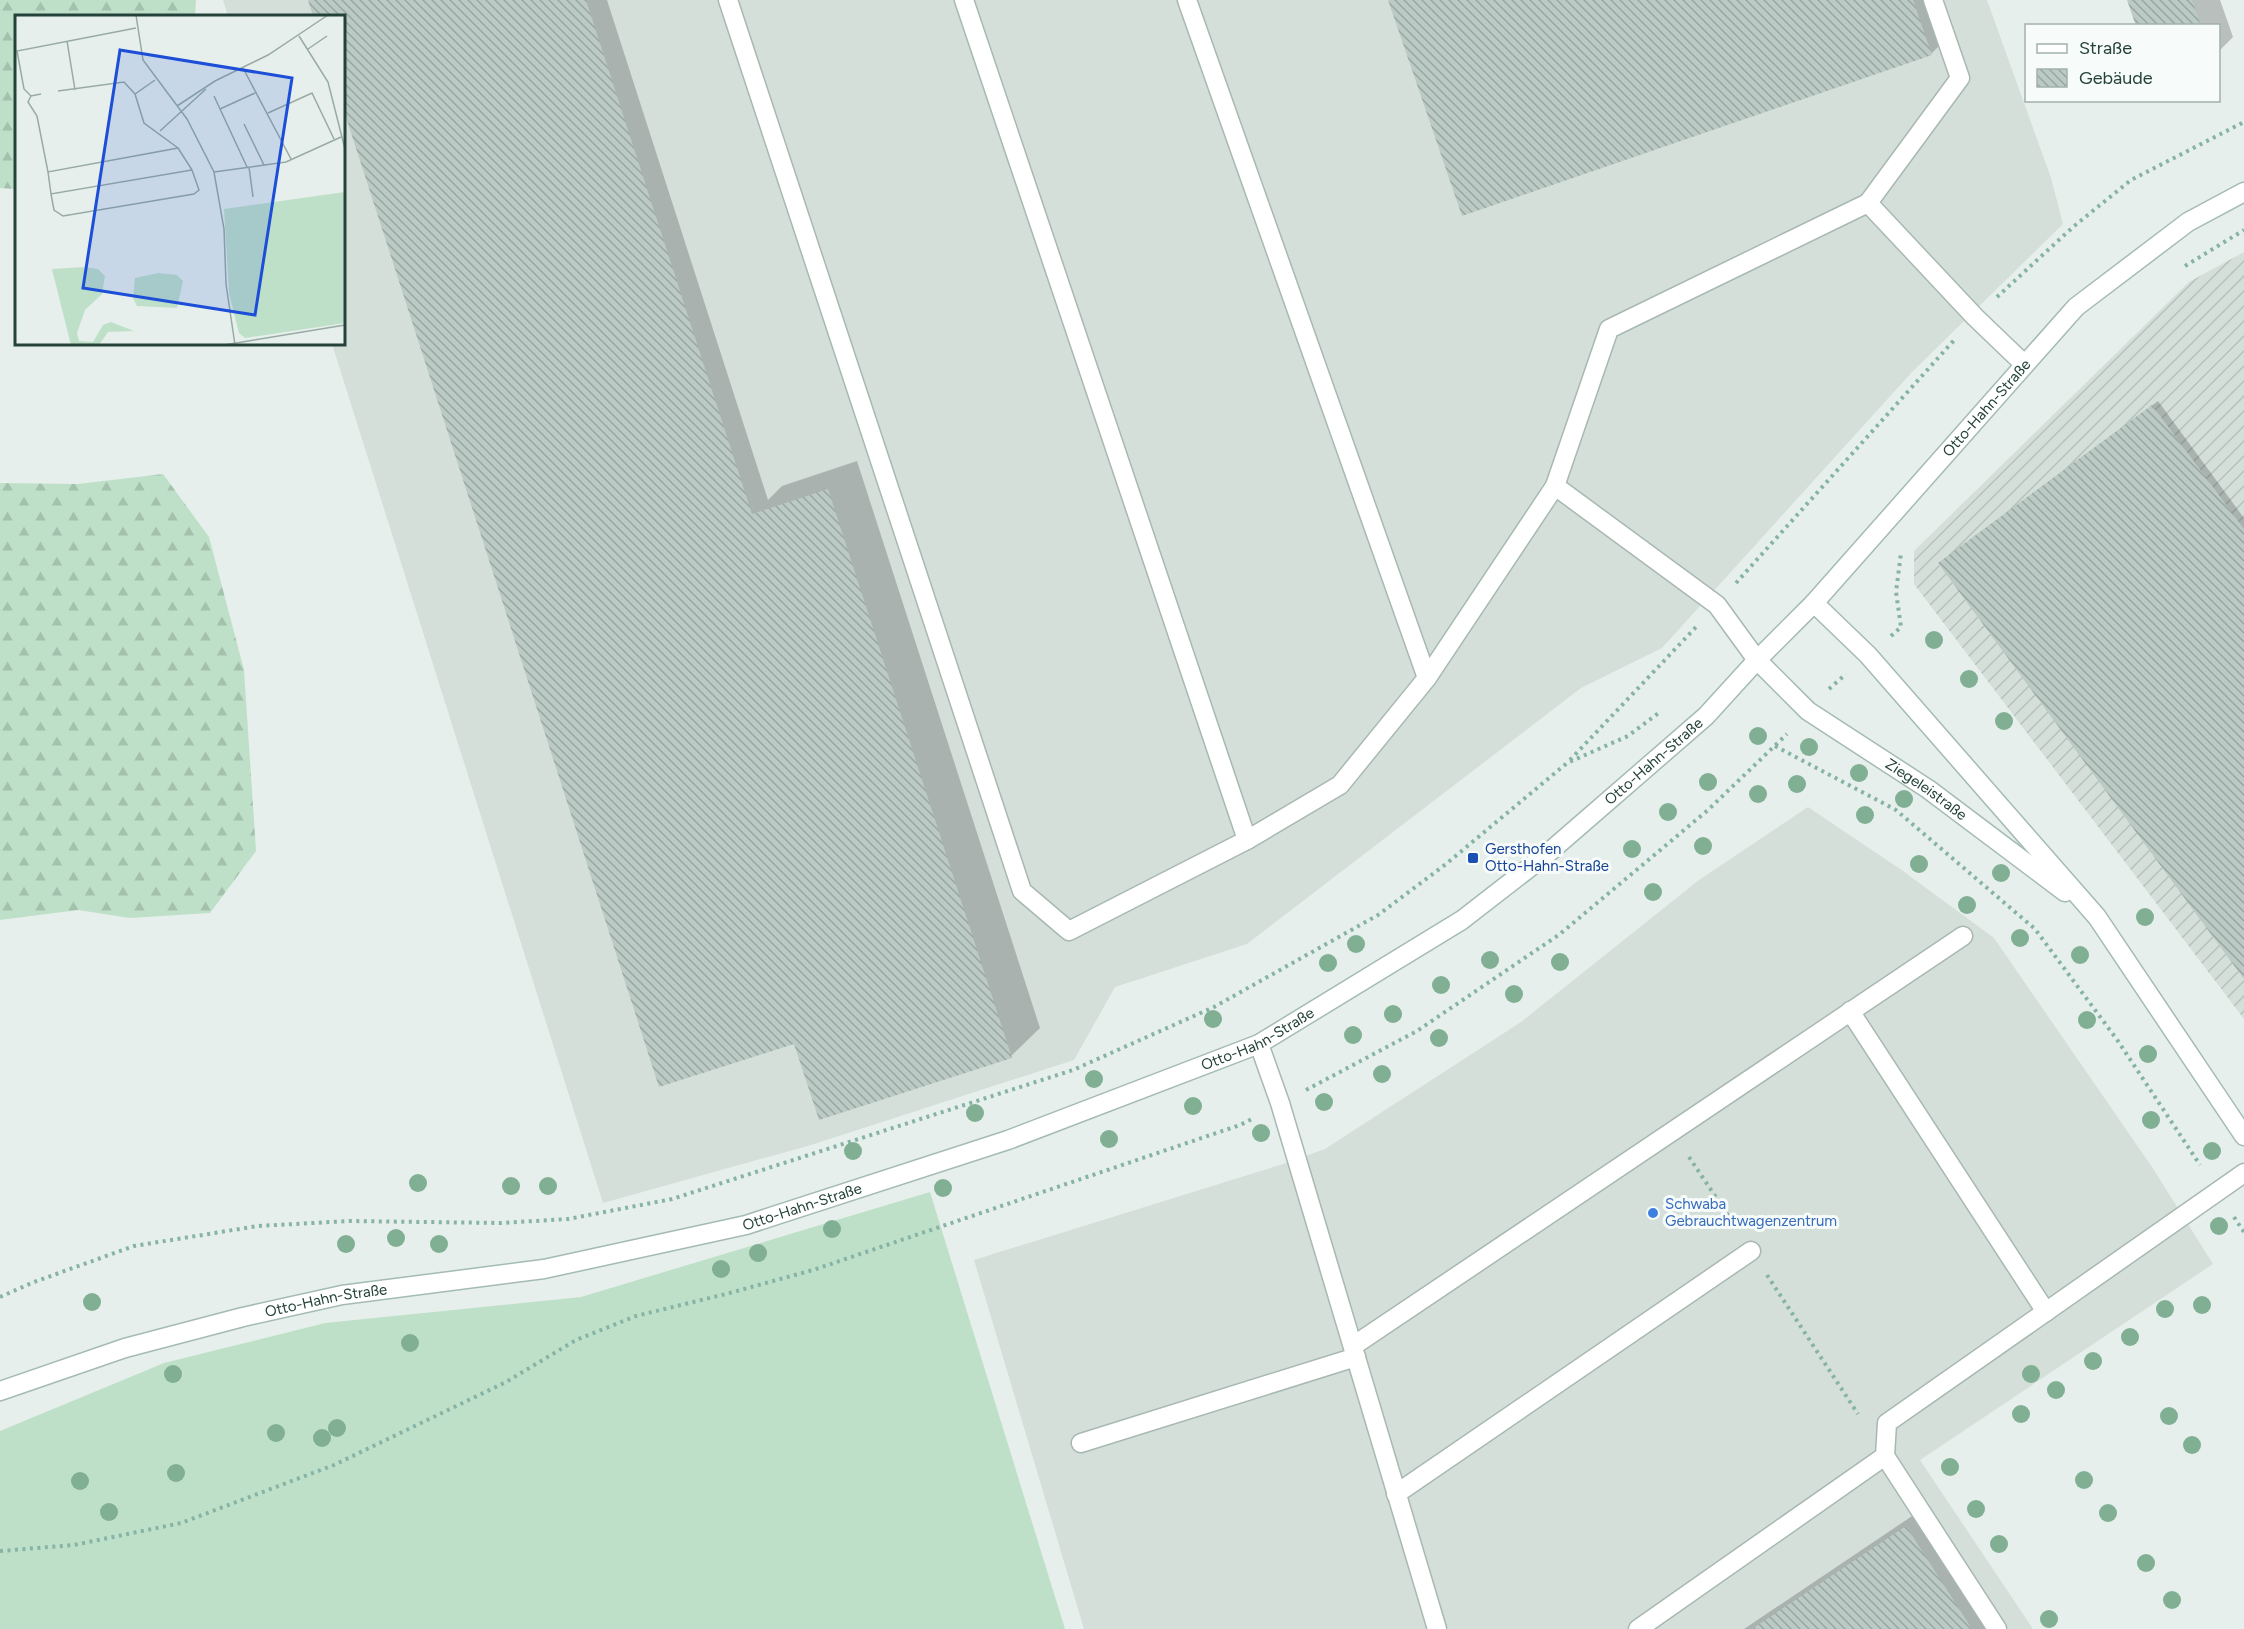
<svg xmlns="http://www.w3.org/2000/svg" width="2244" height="1629" font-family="Figtree,sans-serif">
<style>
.built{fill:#d4dfda}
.industrial{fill:url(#industrial-furrows)}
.grass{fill:#bfe0c8}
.forest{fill:url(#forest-firs)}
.shadow{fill:#0003}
.building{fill:url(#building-back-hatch)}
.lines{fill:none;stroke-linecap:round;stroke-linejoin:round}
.lane-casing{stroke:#a8b8b2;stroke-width:21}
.secondary-casing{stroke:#a4bbb3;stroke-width:21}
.path{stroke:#86b3a5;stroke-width:4;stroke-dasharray:3 4.5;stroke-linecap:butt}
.lane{stroke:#fff;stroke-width:18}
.secondary{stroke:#fff;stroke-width:18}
.tree{fill:#80af93}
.transit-dot{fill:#1a4fb4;stroke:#f7fbf9;stroke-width:2}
.shop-dot{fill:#3f7fe0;stroke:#f7fbf9;stroke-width:2}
.labels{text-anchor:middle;stroke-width:6;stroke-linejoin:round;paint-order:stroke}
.street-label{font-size:15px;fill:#24423a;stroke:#f7fbf9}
.transit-label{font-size:15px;fill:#164399;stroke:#f7fbf9;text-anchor:start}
.shop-label{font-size:15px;fill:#366cbe;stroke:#f7fbf9;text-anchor:start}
.inset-road{fill:none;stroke:#98aaa4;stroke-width:1.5}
.view{fill:#1d4ed8;fill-opacity:0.15;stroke:#1d4ed8;stroke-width:3}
.inset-edge{fill:none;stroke:#24423a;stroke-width:3}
</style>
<defs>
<pattern id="industrial-furrows" width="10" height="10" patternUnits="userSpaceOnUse" patternTransform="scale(1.5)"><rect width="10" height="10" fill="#d4dfda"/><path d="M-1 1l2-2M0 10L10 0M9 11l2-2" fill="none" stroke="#b6c1bc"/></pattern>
<pattern id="forest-firs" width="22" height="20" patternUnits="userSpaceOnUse" patternTransform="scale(1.5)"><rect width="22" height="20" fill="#bfe0c8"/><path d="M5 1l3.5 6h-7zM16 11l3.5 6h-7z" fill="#a4c1ad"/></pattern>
<pattern id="building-back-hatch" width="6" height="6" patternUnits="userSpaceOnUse" patternTransform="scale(1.5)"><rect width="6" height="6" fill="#bbcac4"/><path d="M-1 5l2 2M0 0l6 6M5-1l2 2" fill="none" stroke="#98a6a0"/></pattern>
</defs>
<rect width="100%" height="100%" fill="#e6efeb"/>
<!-- built -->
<g class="built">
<path d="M223 0H1987L2051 178 2063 224 1912 372 1662 648 1581 688 1247 944 1115 987 1074 1060 811 1145 603 1203 332 344H344V16H228Z"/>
<path d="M1808 807 1903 871 1994 938 2152 1167 2213 1264 1920 1460 2033 1629H1084L974 1260 1280 1165 1325 1149 1521 1022 1699 880Z"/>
</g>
<!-- industrial -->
<path class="industrial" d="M2244 252V1019L1914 584V551L2189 282Z"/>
<!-- grass -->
<path class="grass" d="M930 1192 1065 1629H0V1431L164 1363 325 1323 581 1297Z"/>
<!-- forest -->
<g class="forest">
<path d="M0 0H196L195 16H16V189L0 188Z"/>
<path d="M163 474 209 537 244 670 256 851 210 913 130 918 78 910 0 920V483L78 484Z"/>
</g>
<!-- shadow -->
<g class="shadow">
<path d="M309 0H607L768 500 782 486 857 461 1040 1028 1011 1056 800 1040 660 1085 344 106V16H315Z"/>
<path d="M1390 0H1934L1947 38 1931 54Z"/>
<path d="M2128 0H2220L2233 37 2218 52V26H2137Z"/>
<path d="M2158 401 2244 518V976L1945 558Z"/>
<path d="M1927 1506 2005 1629H1744Z"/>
</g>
<!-- building -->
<g class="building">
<path d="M308 0H586L752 514 828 489 1012 1058 819 1120 794 1044 659 1087 344 111V16H313Z"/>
<path d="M1388 0H1913L1932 55 1462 216Z"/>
<path d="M2127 0H2192L2201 26H2136Z"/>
<path d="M2152 405 2244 529V979L1938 563Z"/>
<path d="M1906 1526 1972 1629H1752Z"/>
</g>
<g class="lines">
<!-- lane casing -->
<g class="lane-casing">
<g id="lane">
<path d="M728 0 1022 891 1069 931 1247 840"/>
<path d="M964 0 1247 840 1340 785 1427 678"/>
<path d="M1187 0 1427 678 1555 486 1609 329 1868 203"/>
<path d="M1933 0 1960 78 1868 203 1975 317 2024 364"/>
<path d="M1555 486 1717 605 1757 660"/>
<path d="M1850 1011 2046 1312"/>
<path d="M1259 1044 1280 1103 1437 1629"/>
<path d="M1353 1346 1963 936"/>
<path d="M1081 1443 1356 1357"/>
<path d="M1885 1456 1997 1629"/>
<path d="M1396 1494 1751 1251"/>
<path d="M1638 1629 1885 1456 1887 1423 2244 1173"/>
</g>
</g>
<!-- secondary casing -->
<g class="secondary-casing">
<g id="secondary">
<path d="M1814 603 1868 655 2097 917 2244 1136"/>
<path id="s1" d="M1757 660 1808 711 1928 789 2065 892"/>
<path id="s2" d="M0 1391 125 1348 243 1317 342 1295 544 1269 746 1225 1008 1140 1259 1044 1462 920 1547 854 1706 716 1757 660 1814 603 2076 307 2188 222 2244 192"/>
</g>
</g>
<!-- path -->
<g class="path">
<path d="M2185 266 2244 230"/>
<path d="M1997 297 2073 227 2131 180 2244 122"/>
<path d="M1736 583 1956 338"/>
<path d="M1891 636 1901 627 1896 592 1901 553"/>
<path d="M1829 689 1846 674"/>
<path d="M1775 746 1896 810 2035 929 2118 1041 2200 1165"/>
<path d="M1570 760 1697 626"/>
<path d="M1306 1090 1417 1031 1560 934 1708 810 1787 734"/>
<path d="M1689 1157 1735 1226"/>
<path d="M2234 1217 2244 1232"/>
<path d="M1767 1275 1858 1414"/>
<path d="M0 1297 34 1282 134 1246 258 1226 349 1221 501 1223 568 1219 672 1199 1073 1070 1214 1007 1378 915 1446 864 1567 763 1628 736 1660 712"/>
<path d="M0 1551 74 1545 181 1523 334 1465 506 1382 576 1340 636 1316 726 1294 813 1270 1240 1125 1254 1118"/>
</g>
<!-- lane -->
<use href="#lane" class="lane"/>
<!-- secondary -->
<use href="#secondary" class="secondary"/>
</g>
<!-- trees -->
<g class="tree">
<circle cx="1934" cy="640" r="9"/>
<circle cx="1969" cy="679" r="9"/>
<circle cx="2004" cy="721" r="9"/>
<circle cx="1758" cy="736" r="9"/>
<circle cx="1809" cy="747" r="9"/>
<circle cx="1859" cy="773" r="9"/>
<circle cx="1708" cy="782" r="9"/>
<circle cx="1797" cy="784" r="9"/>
<circle cx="1758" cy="794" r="9"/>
<circle cx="1904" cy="799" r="9"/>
<circle cx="1668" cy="812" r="9"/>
<circle cx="1865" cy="815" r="9"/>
<circle cx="1703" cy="846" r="9"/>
<circle cx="1632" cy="849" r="9"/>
<circle cx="1919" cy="864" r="9"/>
<circle cx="2001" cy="873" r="9"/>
<circle cx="1653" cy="892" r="9"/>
<circle cx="1967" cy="905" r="9"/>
<circle cx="2145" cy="917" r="9"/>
<circle cx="2020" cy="938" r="9"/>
<circle cx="1356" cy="944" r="9"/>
<circle cx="2080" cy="955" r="9"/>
<circle cx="1490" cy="960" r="9"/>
<circle cx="1560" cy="962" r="9"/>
<circle cx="1328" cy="963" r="9"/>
<circle cx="1441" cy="985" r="9"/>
<circle cx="1514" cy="994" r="9"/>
<circle cx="1393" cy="1014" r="9"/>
<circle cx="1213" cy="1019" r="9"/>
<circle cx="2087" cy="1020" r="9"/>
<circle cx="1353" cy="1035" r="9"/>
<circle cx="1439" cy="1038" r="9"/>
<circle cx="2148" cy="1054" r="9"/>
<circle cx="1382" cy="1074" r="9"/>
<circle cx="1094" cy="1079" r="9"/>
<circle cx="1324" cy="1102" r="9"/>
<circle cx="1193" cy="1106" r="9"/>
<circle cx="975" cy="1113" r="9"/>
<circle cx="2151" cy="1120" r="9"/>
<circle cx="1261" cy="1133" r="9"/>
<circle cx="1109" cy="1139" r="9"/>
<circle cx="853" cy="1151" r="9"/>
<circle cx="2212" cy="1151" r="9"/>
<circle cx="418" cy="1183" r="9"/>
<circle cx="511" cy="1186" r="9"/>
<circle cx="548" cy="1186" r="9"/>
<circle cx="943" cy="1188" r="9"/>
<circle cx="2219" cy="1226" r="9"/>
<circle cx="832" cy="1229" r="9"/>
<circle cx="396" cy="1238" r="9"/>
<circle cx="346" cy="1244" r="9"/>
<circle cx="439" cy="1244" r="9"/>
<circle cx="758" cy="1253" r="9"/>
<circle cx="721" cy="1269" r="9"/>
<circle cx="92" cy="1302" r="9"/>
<circle cx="2202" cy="1305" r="9"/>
<circle cx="2165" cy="1309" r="9"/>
<circle cx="2130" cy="1337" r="9"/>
<circle cx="410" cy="1343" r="9"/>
<circle cx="2093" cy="1361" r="9"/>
<circle cx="173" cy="1374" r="9"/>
<circle cx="2031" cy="1374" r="9"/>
<circle cx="2056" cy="1390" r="9"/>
<circle cx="2021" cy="1414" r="9"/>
<circle cx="2169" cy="1416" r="9"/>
<circle cx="337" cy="1428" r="9"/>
<circle cx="276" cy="1433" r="9"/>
<circle cx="322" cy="1438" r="9"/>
<circle cx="2192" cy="1445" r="9"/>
<circle cx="1950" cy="1467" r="9"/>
<circle cx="176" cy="1473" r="9"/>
<circle cx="2084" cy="1480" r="9"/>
<circle cx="80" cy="1481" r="9"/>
<circle cx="1976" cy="1509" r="9"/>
<circle cx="109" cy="1512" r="9"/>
<circle cx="2108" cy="1513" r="9"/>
<circle cx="1999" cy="1544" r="9"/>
<circle cx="2146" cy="1563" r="9"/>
<circle cx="2172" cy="1600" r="9"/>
<circle cx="2049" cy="1619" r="9"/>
</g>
<!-- markers -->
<rect class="transit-dot" x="1467" y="852" width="12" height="12" rx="3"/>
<circle class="shop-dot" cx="1653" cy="1213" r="6"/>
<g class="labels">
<!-- street labels -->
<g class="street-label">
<text dy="5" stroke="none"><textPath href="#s2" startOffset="2283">Otto-Hahn-Straße</textPath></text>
<text dy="5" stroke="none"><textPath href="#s2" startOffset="1797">Otto-Hahn-Straße</textPath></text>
<text dy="5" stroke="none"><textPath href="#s1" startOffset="214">Ziegeleistraße</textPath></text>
<text dy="5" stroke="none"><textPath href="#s2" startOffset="1311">Otto-Hahn-Straße</textPath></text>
<text dy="5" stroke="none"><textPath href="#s2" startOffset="825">Otto-Hahn-Straße</textPath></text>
<text dy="5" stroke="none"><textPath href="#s2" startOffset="339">Otto-Hahn-Straße</textPath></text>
</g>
<!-- transit labels -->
<g class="transit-label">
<text x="1485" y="854">Gersthofen<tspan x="1485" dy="17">Otto-Hahn-Straße</tspan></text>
</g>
<!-- shop labels -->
<g class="shop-label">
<text x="1665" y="1209">Schwaba<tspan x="1665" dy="17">Gebrauchtwagenzentrum</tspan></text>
</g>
</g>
<!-- overview -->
<g transform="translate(15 15)">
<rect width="330" height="330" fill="#e6efeb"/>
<path d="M330 177V308L230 323 224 318 214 278 209 194Z" fill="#bfe0c8"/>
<path d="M69 252 83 254 90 261 87 279 70 295 62 318 64 326 78 327 88 310 96 307 119 316 93 317 84 330H56L37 254ZM143 258 162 260 168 266 162 293 122 291 118 283 120 263Z" fill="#bfe0c8"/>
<path class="inset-road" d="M121 0 128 45 172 104 199 157 209 214 211 269 220 330M284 21 313 67 330 134M52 26 60 75M293 34 312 21M228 53 276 144M43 76 109 67 120 79 140 65M26 79 16 81 9 74 2 36 121 13M16 81 13 87 22 101 33 157 163 133 129 108 120 79M199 81 232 152M162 91 200 66 253 40 313 0M205 94 240 78M253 98 297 78 319 124M229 109 249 150M145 116 191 74M234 152 238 182M33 157 36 179 177 155 163 133M199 157 271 147 326 122M36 179 39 195 48 201 179 179 184 175 177 155M209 330 330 310"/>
<path class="view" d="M105 35 277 63 240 300 68 273Z"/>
<rect width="330" height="330" class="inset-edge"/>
</g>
<!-- legend -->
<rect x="2025" y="24" width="195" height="78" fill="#f7fbf9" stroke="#a3b1ad" stroke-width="1.5"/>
<rect x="2037" y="44" width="30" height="9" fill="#ffffff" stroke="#a3b1ad" stroke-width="1.5"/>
<text x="2079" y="54" font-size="18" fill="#24423a">Straße</text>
<rect x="2037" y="69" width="30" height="18" fill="url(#building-back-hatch)" stroke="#a3b1ad" stroke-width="1.5"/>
<text x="2079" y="84" font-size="18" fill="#24423a">Gebäude</text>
</svg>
